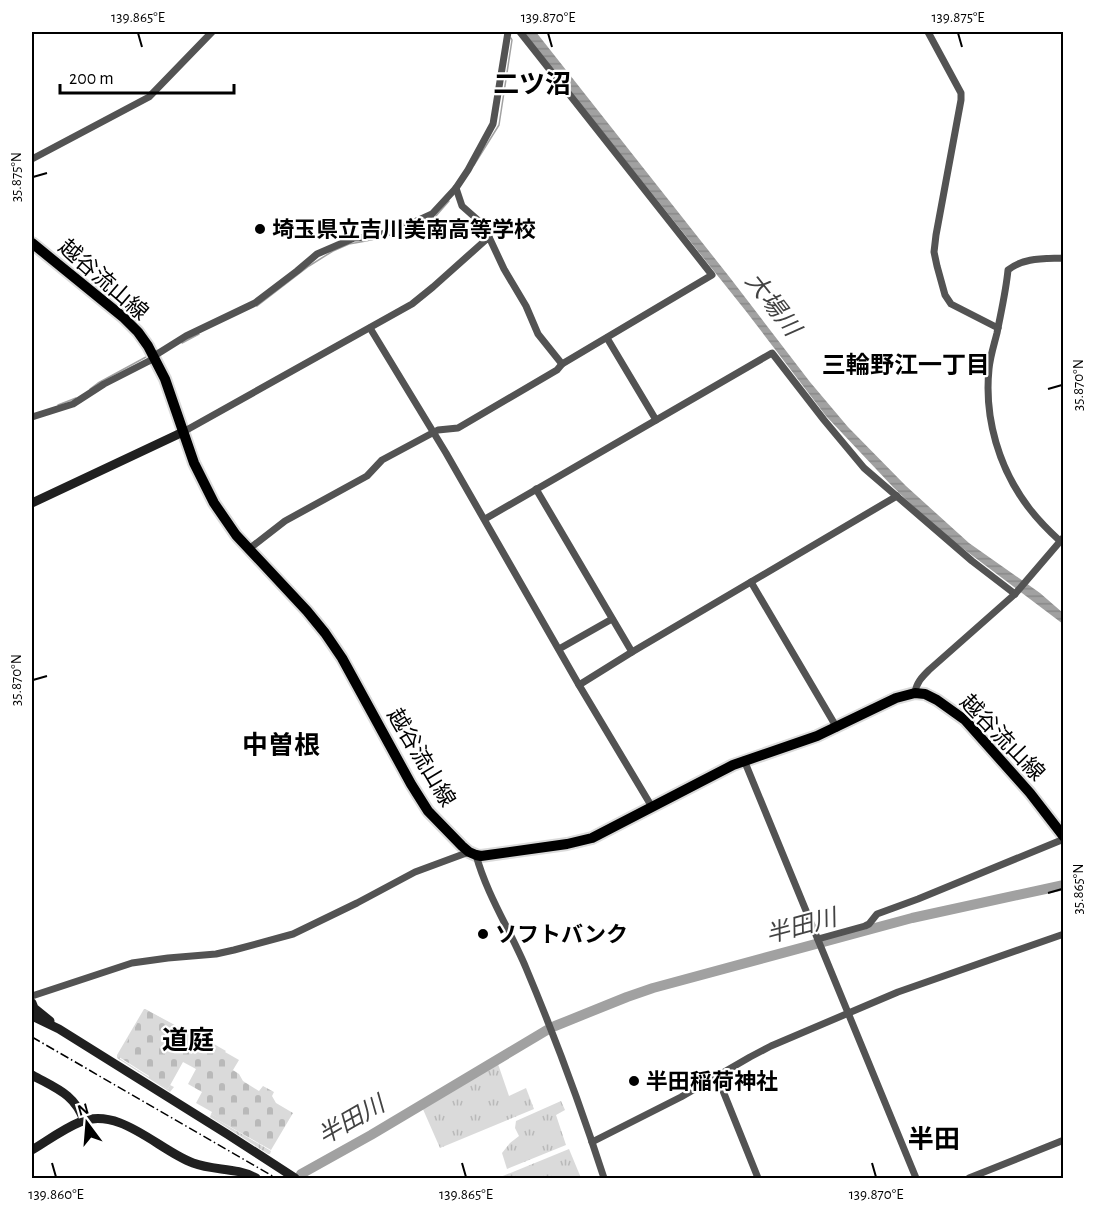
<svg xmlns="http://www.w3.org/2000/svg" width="1095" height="1210" font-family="'Alegreya Sans','Noto Sans JP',sans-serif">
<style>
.grass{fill:url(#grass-tufts)}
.cemetery{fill:url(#cemetery-stones)}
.water{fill:url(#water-rules)}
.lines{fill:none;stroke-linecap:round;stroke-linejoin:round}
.stream{stroke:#a1a1a1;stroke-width:1.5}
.river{stroke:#a1a1a1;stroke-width:10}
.primary-casing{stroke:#dbdbdb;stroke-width:14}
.street{stroke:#535353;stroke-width:7}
.secondary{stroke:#202020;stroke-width:9}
.primary{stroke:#000;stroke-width:10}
.rail{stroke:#000;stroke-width:1.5;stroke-dasharray:9 3 1.5 3;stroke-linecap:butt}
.ticks{fill:none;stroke:#000;stroke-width:2}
.poi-dot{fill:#000;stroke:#fff;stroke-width:2}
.labels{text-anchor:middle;stroke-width:4.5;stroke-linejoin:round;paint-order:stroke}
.poi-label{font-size:22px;font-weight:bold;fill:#000;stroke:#fff;text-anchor:start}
.street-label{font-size:22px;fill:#000;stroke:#fff}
.water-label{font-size:24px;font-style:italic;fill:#424242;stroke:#fff}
.neighbourhood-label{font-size:24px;font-weight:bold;fill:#000;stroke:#fff}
.quarter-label{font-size:26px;font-weight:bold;fill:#000;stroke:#fff}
.neatline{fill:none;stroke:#000;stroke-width:2}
.ticks-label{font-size:15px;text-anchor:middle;fill:#000}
</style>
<defs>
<pattern id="grass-tufts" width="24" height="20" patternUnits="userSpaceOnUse" patternTransform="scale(1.5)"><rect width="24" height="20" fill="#dadada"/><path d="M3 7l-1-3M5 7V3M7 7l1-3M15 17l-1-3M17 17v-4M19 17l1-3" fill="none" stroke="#b9b9b9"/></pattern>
<pattern id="cemetery-stones" width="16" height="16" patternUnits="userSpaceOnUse" patternTransform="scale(1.5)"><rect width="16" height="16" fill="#dadada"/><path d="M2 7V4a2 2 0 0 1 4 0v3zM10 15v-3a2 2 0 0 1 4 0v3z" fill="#b9b9b9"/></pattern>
<pattern id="water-rules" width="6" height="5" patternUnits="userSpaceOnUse" patternTransform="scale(1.5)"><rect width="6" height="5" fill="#a1a1a1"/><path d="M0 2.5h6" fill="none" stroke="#898989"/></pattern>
</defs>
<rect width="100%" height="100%" fill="#fff"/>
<!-- grass -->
<g class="grass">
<path d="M144 1009H145L184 1030 186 1028 184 1031 119 1058 168 1089 170 1085 174 1087 170 1092 117 1058V1055Z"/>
<path d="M498 1064 509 1096 526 1088 534 1109 440 1148 422 1107Z"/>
<path d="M561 1101 565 1110 556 1115 566 1145 507 1169 502 1153 510 1143 519 1136 515 1128 516 1121Z"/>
<path d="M211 1114 219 1118 218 1120 271 1151 270 1154H268L210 1117Z"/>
<path d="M569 1149 581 1178H498Z"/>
</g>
<!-- cemetery -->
<path class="cemetery" d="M145 1009 184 1031 186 1028 226 1051 225 1052 239 1060 233 1070 239 1074 243 1081 259 1091 263 1086 274 1092 272 1096 276 1103 293 1113 271 1150 218 1120V1118L211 1114 212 1112 196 1103 202 1092 188 1084 196 1069 183 1062 168 1089 149 1078V1076L119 1057Z"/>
<!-- water -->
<path class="water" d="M523 32H536L731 279 810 382 848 427 906 486 969 543 1040 593 1063 613V624L937 529 893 487 826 416 745 310Z"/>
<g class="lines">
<!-- stream -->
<g class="stream">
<path d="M474 165 499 125 512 40 511 38"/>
<path d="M410 228 435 217 449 201"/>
<path d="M257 306 309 266 333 251 349 244 366 241 397 233"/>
<path d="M182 343 199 334"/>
<path d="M90 389 98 383 146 357"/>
<path d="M58 405 76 398"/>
</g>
<!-- river -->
<g class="river">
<path d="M555 1026 627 997 653 988 912 918 1064 885"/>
<path d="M301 1174 371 1135 547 1030"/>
</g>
<!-- primary casing -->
<g class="primary-casing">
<path id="primary" d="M32 243 123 317 138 332 148 346 165 379 194 463 214 503 236 535 307 611 325 633 342 658 411 784 428 811 462 846 469 852 476 855 481 856 567 844 592 838 733 765 817 736 896 698 915 693 925 694 937 700 965 720 1030 793 1064 837"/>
</g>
<!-- street -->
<g class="street">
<path d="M928 32 961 93V100L936 235 934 252 937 266 945 295 951 304 998 328"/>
<path d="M32 159 149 97 212 32"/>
<path d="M456 188 462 206 479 221 489 237"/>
<path d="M370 328 446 453 579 685 652 807"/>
<path d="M607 338 656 420"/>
<path d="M154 356 186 336 255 303 297 271 317 254 354 238 371 237 397 230 432 214 456 188 468 170 493 124 508 32"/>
<path d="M32 417 73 404 104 384 155 358"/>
<path d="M183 432 412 304 433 287 489 237 504 269 526 306 538 334 562 364"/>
<path d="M536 489 632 652"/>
<path d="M485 519 772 353 824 420 864 468 972 561 1015 594"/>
<path d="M1060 541C1049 531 1038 520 1029 508 999 469 984 418 989 369 990 357 994 345 997 333 1001 312 1006 291 1008 270 1024 257 1045 259 1064 258"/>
<path d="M249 549 285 521 367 476 382 460 438 430 458 428 557 370 562 364 712 275 520 32"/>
<path d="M751 582 837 728"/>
<path d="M559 649 612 619"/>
<path d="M579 685 632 652 897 496"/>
<path d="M915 693C916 683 922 677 929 670L1015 594 1063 538"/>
<path d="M744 760 916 1178"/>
<path d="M476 855C487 895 510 930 526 968 555 1037 581 1107 604 1178"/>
<path d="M818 939 865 926 869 924 877 914 918 899 1064 839"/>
<path d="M32 996 132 963 168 958 216 954 234 950 293 934 357 903 415 872 469 852"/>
<path d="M717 1076 758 1178"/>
<path d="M592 1142 681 1097 750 1057 771 1046 898 992 1064 934"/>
<path d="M969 1178 1064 1140"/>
</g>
<!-- secondary -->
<g class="secondary">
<path d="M32 503 183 432"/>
<path d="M32 1003 34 1008 50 1021"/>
<path d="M32 1016 59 1029 227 1134 295 1178"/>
<path d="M32 1075C55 1088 75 1094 84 1121"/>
<path d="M32 1150C47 1141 63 1129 80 1122 120 1106 158 1150 193 1163 214 1171 236 1167 256 1178"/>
</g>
<!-- primary -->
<use href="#primary" class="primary"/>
<!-- rail -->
<path class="rail" d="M32 1037 276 1178"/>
</g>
<!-- ticks -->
<path class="ticks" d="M138 33 142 47M548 33 552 47M958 33 962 47M33 177 47 173M1048 389 1062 385M33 680 47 676M1048 893 1062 889M52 1163 56 1177M462 1163 466 1177M872 1163 876 1177"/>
<!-- markers -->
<g class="poi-dot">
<circle cx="260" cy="229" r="6"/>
<circle cx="483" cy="934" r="6"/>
<circle cx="634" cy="1081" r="6"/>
</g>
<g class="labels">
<!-- poi labels -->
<g class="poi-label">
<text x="272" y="237">埼玉県立吉川美南高等学校</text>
<text x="495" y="942">ソフトバンク</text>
<text x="646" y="1089">半田稲荷神社</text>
</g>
<!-- street labels -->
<g class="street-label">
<text transform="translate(104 279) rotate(41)" y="8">越谷流山線</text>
<text transform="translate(1003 737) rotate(46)" y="8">越谷流山線</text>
<text transform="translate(422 757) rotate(59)" y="8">越谷流山線</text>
</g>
<!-- water labels -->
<g class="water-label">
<text transform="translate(773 304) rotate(52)" y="8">大場川</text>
<text transform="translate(801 926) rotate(-15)" y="8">半田川</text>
<text transform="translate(351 1120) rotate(-30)" y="8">半田川</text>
</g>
<!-- neighbourhood labels -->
<g class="neighbourhood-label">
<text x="906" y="373">三輪野江一丁目</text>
</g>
<!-- quarter labels -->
<g class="quarter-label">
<text x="532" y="93">二ツ沼</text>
<text x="281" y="754">中曽根</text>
<text x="188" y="1049">道庭</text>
<text x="934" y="1148">半田</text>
</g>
</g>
<!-- border -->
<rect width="1095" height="1210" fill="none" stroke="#ffffff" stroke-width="66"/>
<!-- north arrow -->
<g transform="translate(87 1123) rotate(344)" stroke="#ffffff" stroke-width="4.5" paint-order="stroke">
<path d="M0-4.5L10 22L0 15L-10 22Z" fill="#000000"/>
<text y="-9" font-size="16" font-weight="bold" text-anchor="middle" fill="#000000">N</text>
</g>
<!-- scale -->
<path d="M60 84v9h174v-9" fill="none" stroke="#000000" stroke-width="3"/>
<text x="69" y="84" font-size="18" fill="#000000" stroke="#ffffff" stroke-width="4.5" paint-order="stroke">200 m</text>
<rect x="33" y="33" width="1029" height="1144" class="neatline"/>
<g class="ticks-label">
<text x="138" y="22">139.865°E</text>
<text x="548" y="22">139.870°E</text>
<text x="958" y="22">139.875°E</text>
<text transform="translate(16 177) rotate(-90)" y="5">35.875°N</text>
<text transform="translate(1078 385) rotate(-90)" y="5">35.870°N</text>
<text transform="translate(16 680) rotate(-90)" y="5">35.870°N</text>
<text transform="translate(1078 889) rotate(-90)" y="5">35.865°N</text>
<text x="56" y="1199">139.860°E</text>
<text x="466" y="1199">139.865°E</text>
<text x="876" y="1199">139.870°E</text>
</g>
</svg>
